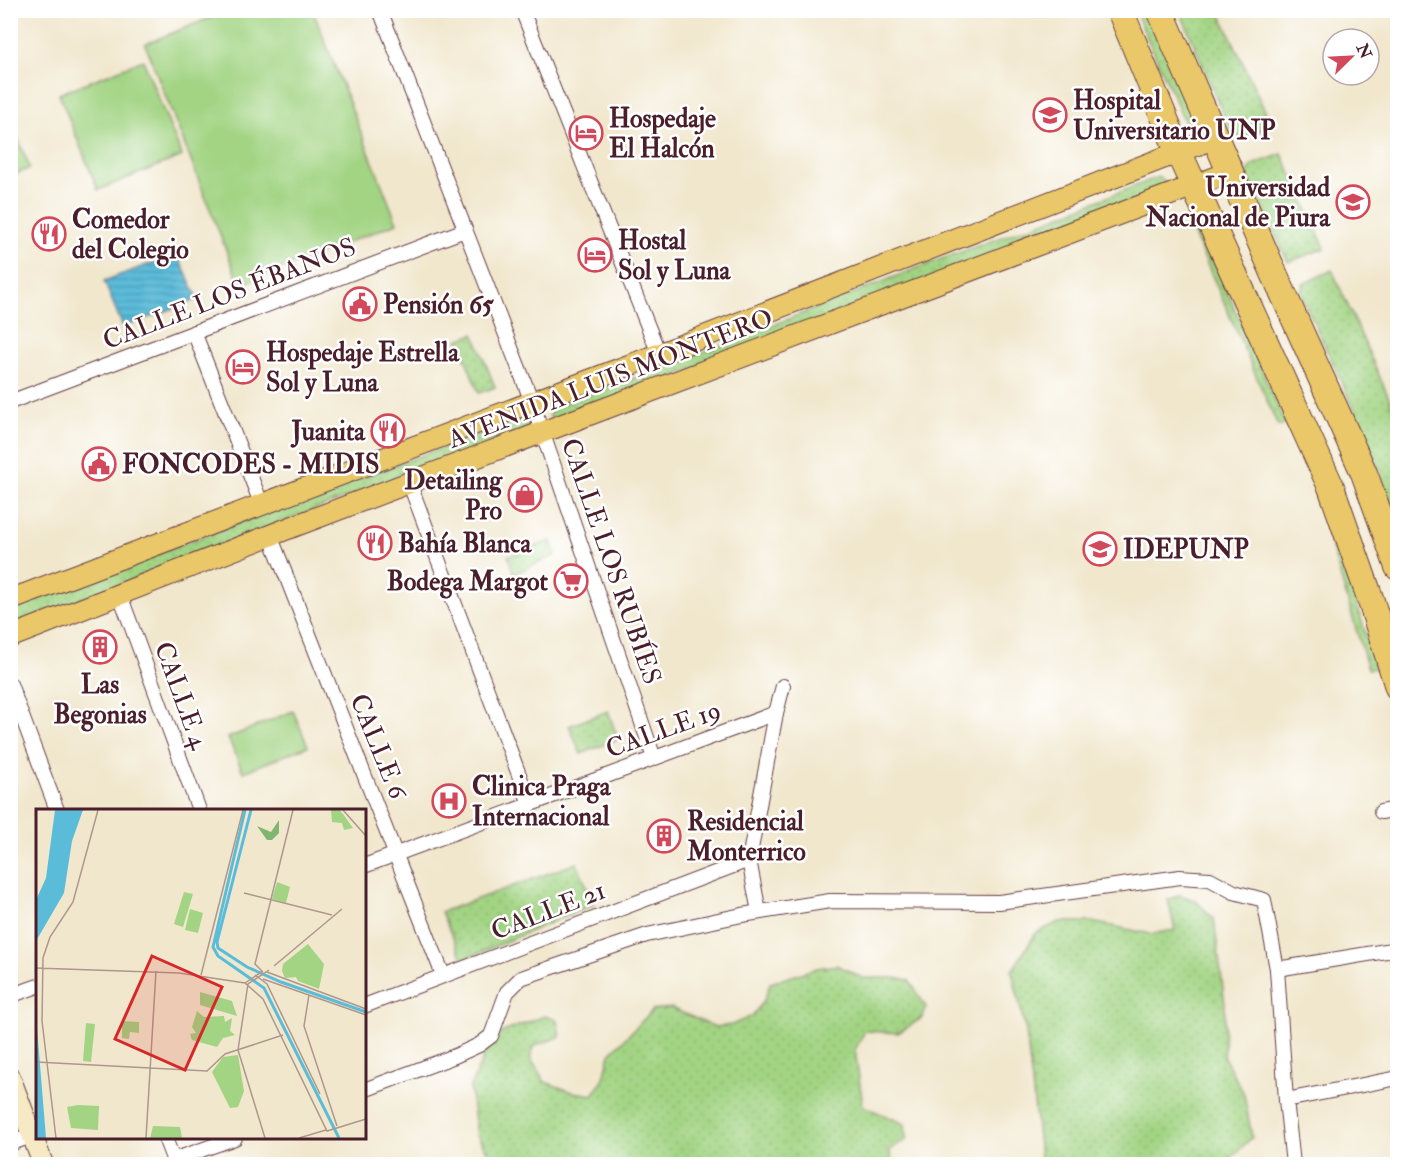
<svg xmlns="http://www.w3.org/2000/svg" width="1408" height="1175" font-family="'IM FELL Double Pica',serif">
<style>
.grass{fill:url(#grass-dots);stroke:#767a57;stroke-width:1.5}
.pitch{fill:#a2d483;stroke:#767a57;stroke-width:1.5}
.water{fill:url(#water-rules);stroke:#526e82;stroke-width:1.5}
.lines{fill:none;stroke-linecap:round;stroke-linejoin:round}
.street-casing{stroke:#633d43;stroke-width:16}
.secondary-casing{stroke:#633d43;stroke-width:22}
.primary-casing{stroke:#633d43;stroke-width:23}
.highway-casing{stroke:#633d43;stroke-width:28}
.street{stroke:#fff;stroke-width:14}
.secondary{stroke:#f7e9c3;stroke-width:20}
.primary{stroke:#eac769;stroke-width:21}
.highway{stroke:#eac769;stroke-width:26}
.labels{text-anchor:middle;stroke-width:5;stroke-linejoin:round;paint-order:stroke}
.poi-label{font-size:26px;font-weight:bold;fill:#4a1f2b;stroke:#fff;text-anchor:start}
.street-label{font-size:26px;fill:#4a1f2b;stroke:#fff}
.inset-river{fill:none;stroke:#5bbcda;stroke-width:3}
.inset-road{fill:none;stroke:#ae978c;stroke-width:1.5}
.view{fill:#d62828;fill-opacity:0.15;stroke:#d62828;stroke-width:3}
.inset-edge{fill:none;stroke:#4a1f2b;stroke-width:3}
</style>
<defs>
<pattern id="grass-dots" width="8" height="8" patternUnits="userSpaceOnUse" patternTransform="scale(1.5)"><rect width="8" height="8" fill="#a2d483"/><path d="M2 2h.1M6 6h.1" fill="none" stroke="#8db671" stroke-width="1.8" stroke-linecap="round"/></pattern>
<pattern id="water-rules" width="6" height="5" patternUnits="userSpaceOnUse" patternTransform="scale(1.5)"><rect width="6" height="5" fill="#5bbcda"/><path d="M0 2.5h6" fill="none" stroke="#4d98b1"/></pattern>
</defs>
<rect width="100%" height="100%" fill="#fff"/>
<filter id="ink" filterUnits="userSpaceOnUse"><feTurbulence type="fractalNoise" baseFrequency=".0167" numOctaves="2"/><feDisplacementMap in="SourceGraphic" scale="12" xChannelSelector="R" yChannelSelector="G"/><feConvolveMatrix kernelMatrix="1 2 1 2 8 2 1 2 1" color-interpolation-filters="sRGB"/></filter>
<filter id="wash" filterUnits="userSpaceOnUse"><feTurbulence type="fractalNoise" baseFrequency=".008" numOctaves="4" result="noise"/><feDisplacementMap in="SourceGraphic" scale="24" xChannelSelector="R" yChannelSelector="G"/><feGaussianBlur stdDeviation="1.35" result="paint"/><feColorMatrix in="noise" values="0 0 0 0 0 0 0 0 0 0 0 0 0 0 0 0 0 1.4 0 .05"/><feComposite in="paint" operator="in"/></filter>
<g filter="url(#wash)">
<rect width="100%" height="100%" fill="#f1e7cd"/>
<!-- grass -->
<g class="grass">
<path d="M1135 11H1150L1197 120 1186 124Z"/>
<path d="M1180 11H1219L1272 126 1240 138 1232 135Z"/>
<path d="M1282 154 1325 248 1288 262 1247 173 1252 165Z"/>
<path d="M1158 177 1165 182 1164 189 557 421 549 416 552 408 725 344 925 265 1046 221Z"/>
<path d="M1193 215 1286 425 1278 426 1186 216Z"/>
<path d="M1332 270 1397 416V518C1371 441 1335 368 1301 295L1303 284Z"/>
<path d="M474 334 495 387 479 393 458 340Z"/>
<path d="M527 416 531 427 11 626V608Z"/>
<path d="M1333 526 1376 668 1368 669 1326 528Z"/>
<path d="M551 541 556 555 514 574 508 556Z"/>
<path d="M608 711 618 739 581 754 569 726Z"/>
<path d="M577 863 594 904 463 960 441 912Z"/>
<path d="M1180 895 1196 901 1214 919 1225 1004 1224 1057 1244 1094 1252 1137 1231 1158 1232 1164H1041L1026 1031 1012 971 1036 933 1059 922H1092L1151 934 1175 930 1168 900Z"/>
<path d="M837 965 862 978H895L909 980 926 1007 922 1018 898 1033 865 1031 855 1050 863 1106 905 1124 906 1140 889 1150 893 1164H495L477 1135 470 1087 490 1043 503 1032 545 1016 557 1020 560 1037 535 1045 530 1058 545 1082 573 1092 593 1095 604 1078 610 1054 653 1010 671 1008 715 1027 732 1025 752 1016 765 999 770 983 817 968Z"/>
</g>
<!-- pitch -->
<g class="pitch">
<path d="M230 10 313 11 397 223 240 285 145 44Z"/>
<path d="M143 60 182 156 98 190 59 94Z"/>
<path d="M10 120 30 168 11 176H10Z"/>
<path d="M293 711 308 746 243 772 228 738Z"/>
</g>
<!-- water -->
<path class="water" d="M177 254 198 299 123 327 104 281Z"/>
</g>
<g filter="url(#ink)">
<g class="lines">
<!-- street casing -->
<g class="street-casing">
<g id="street">
<path d="M380 10 532 402 654 758"/>
<path d="M522 10 659 354"/>
<path d="M194 332 261 503"/>
<path d="M10 402 465 230"/>
<path d="M409 482 530 804"/>
<path d="M270 535 443 975"/>
<path d="M120 595 199 810"/>
<path d="M10 684 57 810"/>
<path d="M1381 812 1398 809"/>
<path d="M364 866 776 713"/>
<path d="M759 912 749 860 776 713 783 686"/>
<path d="M1277 969 1398 949"/>
<path d="M10 996 38 986"/>
<path d="M364 1006 749 860"/>
<path d="M364 1090 455 1056 479 1045 491 1036 507 992 521 978 647 935 742 915 830 901 999 902 1180 877 1210 879 1234 892 1264 900 1277 969 1286 1100 1293 1164"/>
<path d="M1286 1100 1398 1078"/>
<path d="M165 1138 175 1164"/>
<path d="M10 1144 38 1133"/>
<path d="M173 1160 235 1138"/>
</g>
</g>
<!-- secondary casing -->
<g class="secondary-casing">
<path id="secondary" d="M10 1077 43 1164"/>
</g>
<!-- primary casing -->
<g class="primary-casing">
<g id="primary">
<path d="M10 600 659 354 1215 138"/>
<path d="M10 637 284 530 1230 172"/>
</g>
</g>
<!-- highway casing -->
<g class="highway-casing">
<g id="highway">
<path d="M1120 10 1179 153 1331 487 1370 598 1398 687"/>
<path d="M1160 10 1273 271 1364 473 1398 567"/>
</g>
</g>
<!-- street -->
<use href="#street" class="street"/>
<!-- secondary -->
<use href="#secondary" class="secondary"/>
<!-- primary -->
<use href="#primary" class="primary"/>
<!-- highway -->
<use href="#highway" class="highway"/>
</g>
</g>
<!-- icons -->
<defs>
<g id="university-ring" transform="scale(1.725)"><circle r="9.5" fill="#fff" stroke="#d1495b" stroke-width="1.5"/><path d="M0-5L7-2L0 1L-7-2ZM-4 1L0 2.5L4 1V4Q0 6-4 4Z" fill="#d1495b"/></g>
<g id="hotel-ring" transform="scale(1.725)"><circle r="9.5" fill="#fff" stroke="#d1495b" stroke-width="1.5"/><path d="M-6-4.5h1.5V1H6V5H4.5V3h-9V5H-6ZM-4 0a1.8 1.8 0 1 1 3.6 0ZM.5 0V-2.5h3Q6-2.5 6 0Z" fill="#d1495b"/></g>
<g id="restaurant-ring" transform="scale(1.725)"><circle r="9.5" fill="#fff" stroke="#d1495b" stroke-width="1.5"/><path d="M-5-6h1v4h1v-4h1v4h1v-4h1v5L-1.5 .5V6h-2V.5L-5-1ZM5-6V6H3V1.5H1.5Q1.5-4 5-6Z" fill="#d1495b"/></g>
<g id="civic-ring" transform="scale(1.725)"><circle r="9.5" fill="#fff" stroke="#d1495b" stroke-width="1.5"/><path d="M-.6-6.5H3V-4.5H.6V-3L4-1V1h2V6H-6V1h2V-1L-.6-3ZM-1.2 2.5V6h2.4V2.5Z" fill="#d1495b"/></g>
<g id="shop-ring" transform="scale(1.725)"><circle r="9.5" fill="#fff" stroke="#d1495b" stroke-width="1.5"/><path d="M-5-2.5h2.3a2.7 3.5 0 0 1 5.4 0H5L5.5 6h-11ZM-1.5-2.5h3a1.5 2.3 0 0 0-3 0Z" fill="#d1495b"/></g>
<g id="supermarket-ring" transform="scale(1.725)"><circle r="9.5" fill="#fff" stroke="#d1495b" stroke-width="1.5"/><path d="M-6-5.5h2.5l.6 2H6L4.5 2H-2.5L-4.4-4H-6ZM-1.5 3.2a1.3 1.3 0 1 0 .1 0ZM3 3.2a1.3 1.3 0 1 0 .1 0Z" fill="#d1495b"/></g>
<g id="building-ring" transform="scale(1.725)"><circle r="9.5" fill="#fff" stroke="#d1495b" stroke-width="1.5"/><path d="M-4-6H4V6H1V3H-1V6H-4ZM-2.5-4.3h1.7v1.8h-1.7ZM.8-4.3h1.7v1.8H.8ZM-2.5-1h1.7V.8h-1.7ZM.8-1h1.7V.8H.8Z" fill="#d1495b"/></g>
<g id="hospital-ring" transform="scale(1.725)"><circle r="9.5" fill="#fff" stroke="#d1495b" stroke-width="1.5"/><path d="M-5-5h3v3.5h4V-5h3V5h-3V1.5h-4V5h-3Z" fill="#d1495b"/></g>
</defs>
<g fill-rule="evenodd">
<use href="#university-ring" x="1050" y="115"/>
<use href="#hotel-ring" x="586" y="133"/>
<use href="#university-ring" x="1353" y="202"/>
<use href="#restaurant-ring" x="49" y="234"/>
<use href="#hotel-ring" x="595" y="255"/>
<use href="#civic-ring" x="360" y="304"/>
<use href="#hotel-ring" x="243" y="367"/>
<use href="#restaurant-ring" x="388" y="431"/>
<use href="#civic-ring" x="99" y="464"/>
<use href="#shop-ring" x="525" y="495"/>
<use href="#restaurant-ring" x="375" y="543"/>
<use href="#university-ring" x="1100" y="549"/>
<use href="#supermarket-ring" x="571" y="581"/>
<use href="#building-ring" x="100" y="647"/>
<use href="#hospital-ring" x="449" y="801"/>
<use href="#building-ring" x="664" y="836"/>
</g>
<g class="labels">
<!-- poi labels -->
<g class="poi-label">
<text x="1073" y="109">Hospital<tspan x="1073" dy="30">Universitario UNP</tspan></text>
<text x="609" y="127">Hospedaje<tspan x="609" dy="30">El Halcón</tspan></text>
<text x="1330" y="196" text-anchor="end">Universidad<tspan x="1330" dy="30">Nacional de Piura</tspan></text>
<text x="72" y="228">Comedor<tspan x="72" dy="30">del Colegio</tspan></text>
<text x="618" y="249">Hostal<tspan x="618" dy="30">Sol y Luna</tspan></text>
<text x="383" y="313">Pensión 65</text>
<text x="266" y="361">Hospedaje Estrella<tspan x="266" dy="30">Sol y Luna</tspan></text>
<text x="365" y="440" text-anchor="end">Juanita</text>
<text x="122" y="473">FONCODES - MIDIS</text>
<text x="502" y="489" text-anchor="end">Detailing<tspan x="502" dy="30">Pro</tspan></text>
<text x="398" y="552">Bahía Blanca</text>
<text x="1123" y="558">IDEPUNP</text>
<text x="548" y="590" text-anchor="end">Bodega Margot</text>
<text x="100" y="693" text-anchor="middle">Las<tspan x="100" dy="30">Begonias</tspan></text>
<text x="472" y="795">Clinica Praga<tspan x="472" dy="30">Internacional</tspan></text>
<text x="687" y="830">Residencial<tspan x="687" dy="30">Monterrico</tspan></text>
</g>
<!-- street labels -->
<g class="street-label">
<text transform="translate(229 293) rotate(-21)" y="9">CALLE LOS ÉBANOS</text>
<text transform="translate(610 378) rotate(-21)" y="9">AVENIDA LUIS MONTERO</text>
<text transform="translate(612 561) rotate(71)" y="9">CALLE LOS RUBÍES</text>
<text transform="translate(182 695) rotate(70)" y="9">CALLE 4</text>
<text transform="translate(663 729) rotate(-20)" y="9">CALLE 19</text>
<text transform="translate(379 746) rotate(68)" y="9">CALLE 6</text>
<text transform="translate(548 910) rotate(-21)" y="9">CALLE 21</text>
</g>
</g>
<!-- overview -->
<g transform="translate(36 809)">
<rect width="330" height="330" fill="#f1e7cd"/>
<path d="M148 83 157 85 147 118 138 115ZM164 183 196 192 201 207 164 196ZM161 202 168 208 188 207 189 213 196 209 194 222 199 226 187 229 181 238 156 231 154 225 160 224 156 218ZM202 246 208 282 202 298 194 299 176 263 187 248Z" fill="#a2d483"/>
<path d="M243 11V24L236 31H231L221 17 235 23Z" fill="#81b671"/>
<path d="M272 135 288 155 283 180 262 172 260 168 249 169 246 162 247 155Z" fill="#a2d483"/>
<path d="M295 1H304L317 19 308 21 306 14 296 13ZM241 73 254 78 250 94 236 90ZM50 214 59 215 55 253 47 252ZM42 296 63 297 62 321 35 319 31 298Z" fill="#a2d483"/>
<path d="M154 100 167 104 162 124 149 121ZM86 212 103 213V224L94 223 93 230 86 229ZM117 317 144 318 146 329H114Z" fill="#a2d483"/>
<path d="M19 1H47L36 32 28 84 0 132V91L10 69ZM0 209 1 219 10 329H0Z" fill="#5bbcda"/>
<path class="inset-river" d="M209 1 177 138 182 147 228 179 303 329M215 1 181 133 182 139 211 158 245 173 330 203"/>
<path class="inset-road" d="M307 1 330 27M208 84 296 106M238 157 306 100M0 159 143 164 209 174 227 190 291 322 330 310M226 162 219 155 257 1M231 163 330 200M165 166 207 1M219 166 231 175 284 285M227 170 330 206M209 174 227 162M273 186 268 217 301 317M0 253 171 262 189 245 247 226M20 329 6 212 7 149 14 128 37 93 62 1M110 329 120 162M229 329 202 241 212 175 233 161M263 329 290 321"/>
<path class="view" d="M116 147 186 178 149 261 79 230Z"/>
<rect width="330" height="330" class="inset-edge"/>
</g>
<!-- margin -->
<rect width="1408" height="1175" fill="none" stroke="#fff" stroke-width="36"/>
<!-- north arrow -->
<g transform="translate(1351 57) rotate(66)"><circle r="28" fill="#ffffff" stroke="#b7a5aa" stroke-width="1.5"/>
<path d="M0-4.5L10 22L0 15L-10 22Z" fill="#d1495b"/>
<text y="-9" font-size="16" font-weight="bold" text-anchor="middle" fill="#4a1f2b">N</text>
</g>
</svg>
